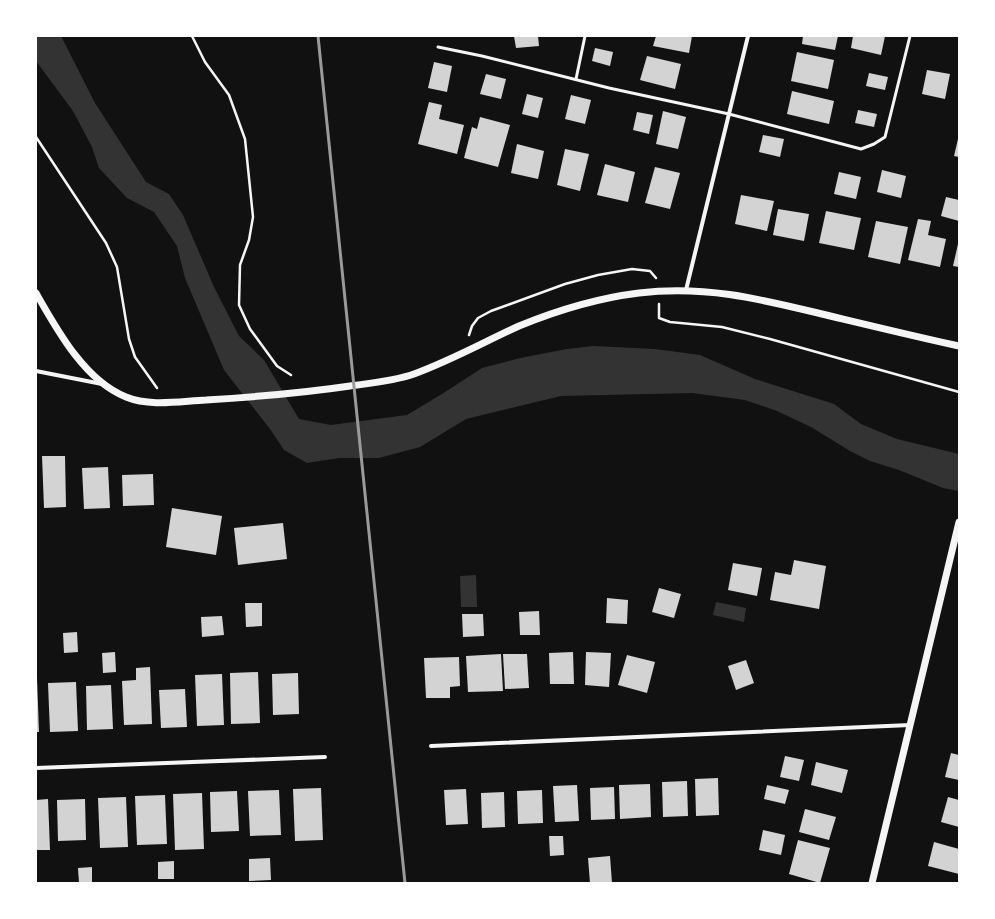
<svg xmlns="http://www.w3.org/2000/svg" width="995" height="919" font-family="'Open Sans',sans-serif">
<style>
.water{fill:#333}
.building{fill:#d3d3d3}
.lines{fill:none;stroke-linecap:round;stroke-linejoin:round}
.path{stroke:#f5f5f5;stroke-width:2.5}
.service{stroke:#f5f5f5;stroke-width:3}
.minor{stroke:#f5f5f5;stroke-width:4}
.tertiary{stroke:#f5f5f5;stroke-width:7}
.rail{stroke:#9a9a9a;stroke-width:3}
</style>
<rect width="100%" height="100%" fill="#111"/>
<!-- water -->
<g class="water">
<path d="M36 36H61L95 103 146 182 169 194 183 215 214 287 239 336 264 360 299 419 331 425 407 415 442 394 482 368 520 358 567 349 593 346 655 349 700 355 755 379 834 404 861 424 897 439 959 454V491L943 488 899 470 870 461 850 451 811 427 777 411 745 400 692 393 561 396 466 419 420 447 379 458H339L307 463 284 450 270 429 224 370 185 278 177 246 154 212 127 198 99 168 92 147 73 111 36 61Z"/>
<path d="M476 575 477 607H461L460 576Z"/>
<path d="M716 602 746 608 744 622 713 615Z"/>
</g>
<!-- building -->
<g class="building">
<path d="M514 36H538L539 46 516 48Z"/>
<path d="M656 36H692L689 53 653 46Z"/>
<path d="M803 36H838L835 50 802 44Z"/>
<path d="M853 36H885L881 55 851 48Z"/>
<path d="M595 48 613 52 610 66 592 61Z"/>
<path d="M797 52 834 60 828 89 791 81Z"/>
<path d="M647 56 681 64 675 89 640 80Z"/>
<path d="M434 62 452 66 447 92 428 88Z"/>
<path d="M927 70 950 74 945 99 922 94Z"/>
<path d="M869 73 888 77 885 90 866 86Z"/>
<path d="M486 74 506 79 501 99 480 94Z"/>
<path d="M792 91 834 101 829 124 787 114Z"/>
<path d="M527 94 543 98 538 118 522 114Z"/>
<path d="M571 95 591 100 585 124 565 119Z"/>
<path d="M429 102 442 105 439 119 464 125 457 154 418 144Z"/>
<path d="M858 110 877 114 874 127 855 123Z"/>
<path d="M663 111 686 117 678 149 656 144Z"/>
<path d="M637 112 653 115 649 134 633 130Z"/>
<path d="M480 117 510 125 498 167 464 158 472 127 477 129Z"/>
<path d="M763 135 784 139 780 157 759 152Z"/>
<path d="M958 139H959V157L954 156Z"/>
<path d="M517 144 544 151 538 179 511 173Z"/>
<path d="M565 149 589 154 580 191 557 185Z"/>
<path d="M605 164 635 172 628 202 597 195Z"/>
<path d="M655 167 680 173 670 209 645 203Z"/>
<path d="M882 170 906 176 901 198 877 192Z"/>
<path d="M839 172 861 177 856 199 834 194Z"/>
<path d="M741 195 774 201 767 231 735 224Z"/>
<path d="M946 197 959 200V221L941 216Z"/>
<path d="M778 209 809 214 804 241 773 235Z"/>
<path d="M826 211 861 218 854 250 819 243Z"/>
<path d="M918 219 931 221 928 235 946 239 940 267 908 260Z"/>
<path d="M876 221 908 227 900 264 868 257Z"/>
<path d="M958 244H959V267L953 266Z"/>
<path d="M42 456H65L66 507 44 508Z"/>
<path d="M108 467 110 508 84 509 82 468Z"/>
<path d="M153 474 154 505 123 506 122 475Z"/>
<path d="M172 508 222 516 216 555 166 547Z"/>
<path d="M283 523 287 559 238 565 234 528Z"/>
<path d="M794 560 826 566 819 609 770 600 775 572 791 575Z"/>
<path d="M733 563 762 568 757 596 728 590Z"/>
<path d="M659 588 681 594 674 618 652 612Z"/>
<path d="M607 598 628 600 627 624 606 623Z"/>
<path d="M245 603H262V626L246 627Z"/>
<path d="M539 611 540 635H520L519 612Z"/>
<path d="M462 614H483L484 636 463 637Z"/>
<path d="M222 616 224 635 202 637 201 617Z"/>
<path d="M77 632 78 652 64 653 63 633Z"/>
<path d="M115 652 116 672 103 673 102 653Z"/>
<path d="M573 652 574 684H550L549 653Z"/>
<path d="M586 652 611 653 609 687 585 685Z"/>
<path d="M501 654 503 691 468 692 466 656Z"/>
<path d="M503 654H527L529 688 505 689Z"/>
<path d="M627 655 655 662 647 693 618 685Z"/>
<path d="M459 657 460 686 450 687V698H426L424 658Z"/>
<path d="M746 660 754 683 736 690 728 666Z"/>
<path d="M150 667 152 724 124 725 122 681 136 680V668Z"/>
<path d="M258 672 260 723 231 724 230 673Z"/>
<path d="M298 673 299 714 273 715 272 674Z"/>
<path d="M222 674 224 725 197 726 195 675Z"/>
<path d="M36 678H37L39 732H36Z"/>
<path d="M76 682 78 731 50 732 48 683Z"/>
<path d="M111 685 113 729 87 730 86 686Z"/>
<path d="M185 689 187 727 161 728 159 690Z"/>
<path d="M951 753 959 755V780L945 777Z"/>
<path d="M785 756 804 760 799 781 780 777Z"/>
<path d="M816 762 848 770 842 793 811 785Z"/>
<path d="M718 778 719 815 696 816 695 779Z"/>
<path d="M687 781 688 816 663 817 662 782Z"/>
<path d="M650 784 651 817 620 819 619 785Z"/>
<path d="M577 785 579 821 555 822 553 786Z"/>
<path d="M767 785 789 790 785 804 764 799Z"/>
<path d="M614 787 615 819 591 820 590 788Z"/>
<path d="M321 788 323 840 295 841 293 789Z"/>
<path d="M466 789 468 824 446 825 444 790Z"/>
<path d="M279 790 281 835 250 836 248 791Z"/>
<path d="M542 790 543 823 518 824 517 791Z"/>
<path d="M237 791 239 831 211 832 210 792Z"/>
<path d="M504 792 505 827 482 828 481 793Z"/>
<path d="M202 793 204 849 175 850 173 794Z"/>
<path d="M165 795 167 844 137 845 135 796Z"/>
<path d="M126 797 128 847 100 848 98 798Z"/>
<path d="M948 797 959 800V827L941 822Z"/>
<path d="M48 799 50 850H36V800Z"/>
<path d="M85 799 86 840 58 841 57 800Z"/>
<path d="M805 809 836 817 829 840 799 832Z"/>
<path d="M763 830 785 835 781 855 759 850Z"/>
<path d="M549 836H563L564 855 550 856Z"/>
<path d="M798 840 830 848 820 883 789 874Z"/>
<path d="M934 842 959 849V874L928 866Z"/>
<path d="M610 856 612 883H590L588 858Z"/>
<path d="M270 858 271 880 249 881V859Z"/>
<path d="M174 861V879H158V862Z"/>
<path d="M92 867V883H79L78 868Z"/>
</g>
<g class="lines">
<!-- path -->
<g class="path">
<path d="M192 36 205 62 229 95 245 139 253 217 249 240 240 265 239 305 250 329 277 366 291 375"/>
<path d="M36 137 106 243 117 267 129 339 135 357 157 388"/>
<path d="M659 304V318L670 322 722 327 770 339 959 392"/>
<path d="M469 335 472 326 478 318 491 311 565 284 598 275 632 269 650 271 656 278"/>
</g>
<!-- service -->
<g class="service">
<path d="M438 47 482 56 609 88 729 114 861 149 874 144 885 137 910 36"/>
<path d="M576 79 585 36"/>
</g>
<!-- minor -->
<g class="minor">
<path d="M686 290 748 36"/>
<path d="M36 371 102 384"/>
<path d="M431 746 910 725"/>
<path d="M36 768 325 757"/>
</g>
<!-- tertiary -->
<g class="tertiary">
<path d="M36 293C57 330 85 381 126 397 150 407 181 401 206 400 254 397 303 393 350 386 372 383 394 381 414 374 450 361 484 342 519 326 558 310 598 298 639 293 705 285 760 299 822 314 868 325 913 336 959 346"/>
<path d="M872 883 959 522"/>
</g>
<!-- rail -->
<path class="rail" d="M318 36 405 883"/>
</g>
<!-- border -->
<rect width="995" height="919" fill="none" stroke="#ffffff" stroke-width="74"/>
</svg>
